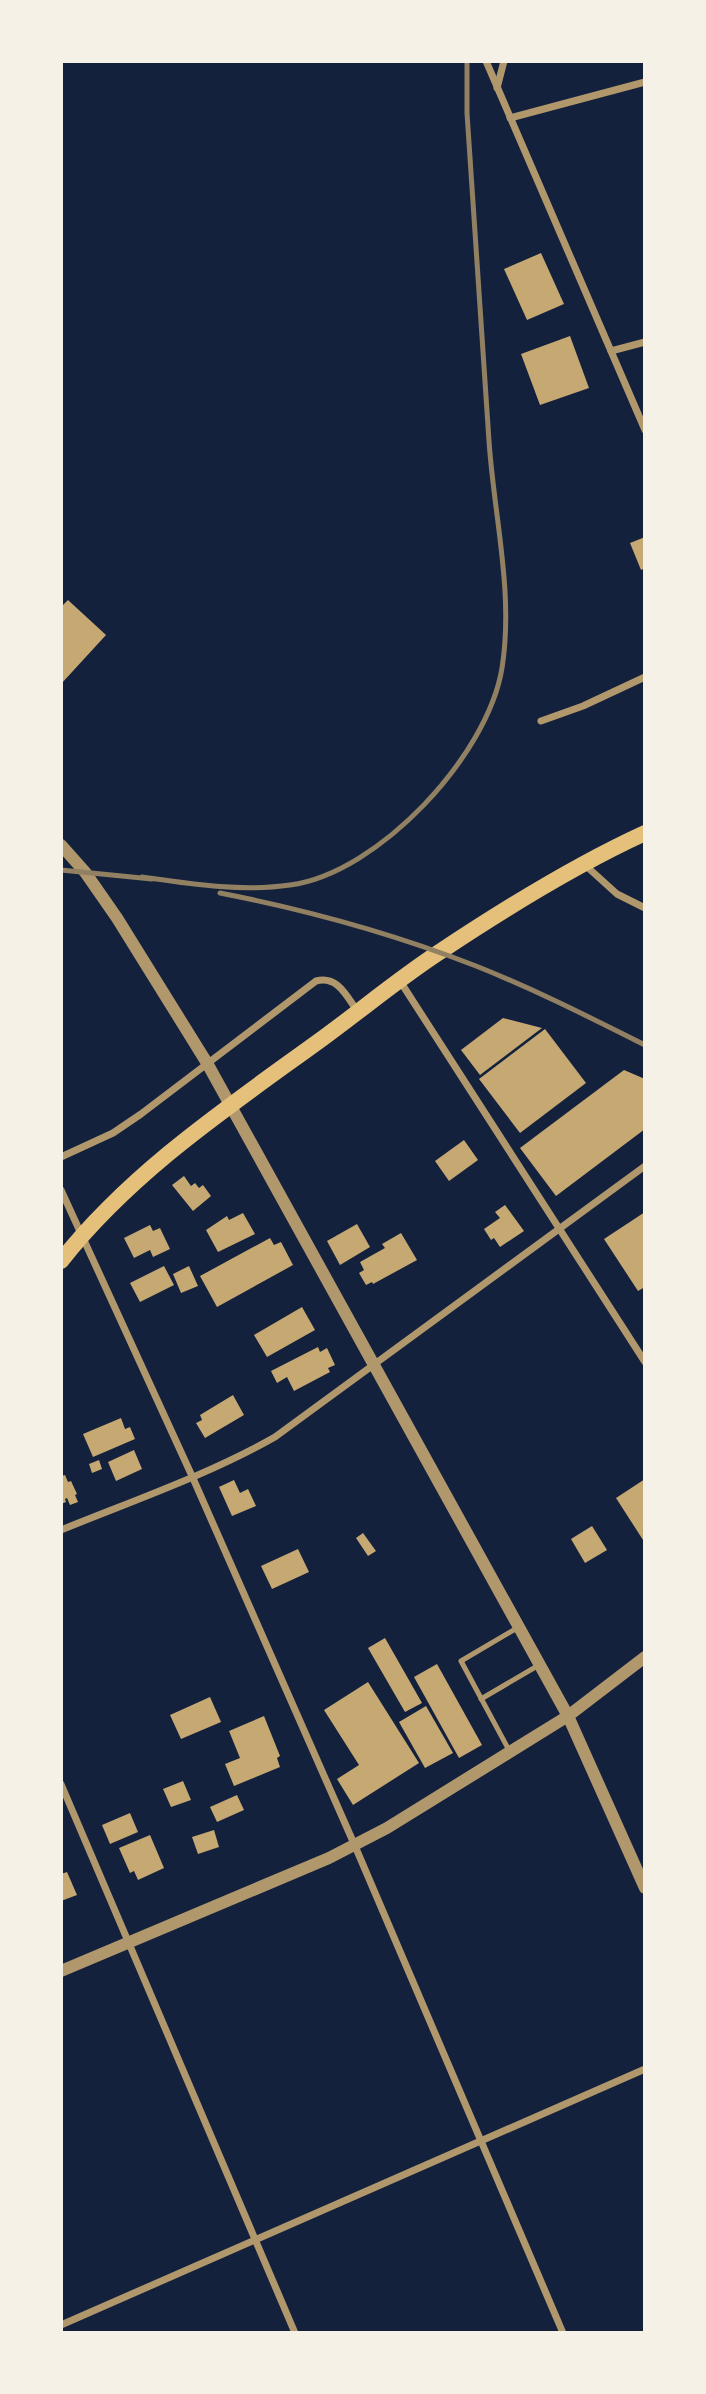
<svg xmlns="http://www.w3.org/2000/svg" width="706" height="2394" font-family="'Space Grotesk',sans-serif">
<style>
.building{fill:#c6a872}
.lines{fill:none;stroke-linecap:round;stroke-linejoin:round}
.service{stroke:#b1986c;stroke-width:5}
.minor{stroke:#b1986c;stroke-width:7}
.tertiary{stroke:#b1986c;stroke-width:12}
.primary{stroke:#e5c07b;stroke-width:16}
.rail{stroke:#918062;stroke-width:5}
</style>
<rect width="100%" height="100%" fill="#14213d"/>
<!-- building -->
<g class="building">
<path d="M541 253 564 304 527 320 504 269Z"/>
<path d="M570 336 589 388 540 405 521 354Z"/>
<path d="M645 537V568L641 570 630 543Z"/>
<path d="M68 600 106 635 61 684V607Z"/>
<path d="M503 1018 542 1028 480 1075 461 1050Z"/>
<path d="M545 1029 586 1083 520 1133 479 1079Z"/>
<path d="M624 1070 645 1079V1129L556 1196 520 1148Z"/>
<path d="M464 1140 478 1160 449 1181 435 1161Z"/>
<path d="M184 1176 191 1186 195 1183 199 1188 203 1185 211 1196 193 1211 172 1185Z"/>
<path d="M505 1205 524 1231 500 1247 494 1238 491 1240 484 1229 500 1218 495 1212Z"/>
<path d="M645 1212V1287L638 1291 604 1239Z"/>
<path d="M243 1213 255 1234 218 1252 206 1230 227 1216 229 1220Z"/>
<path d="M357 1224 370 1247 340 1265 327 1241Z"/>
<path d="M150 1225 153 1231 160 1228 170 1249 153 1257 150 1250 134 1258 124 1238Z"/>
<path d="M401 1233 417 1260 373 1284 372 1282 366 1285 359 1273 364 1270 360 1262 385 1248 382 1244Z"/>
<path d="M270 1238 274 1245 281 1242 293 1265 217 1307 200 1276Z"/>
<path d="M164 1266 174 1285 140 1302 130 1283Z"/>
<path d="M189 1266 198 1286 181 1293 173 1274Z"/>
<path d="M302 1307 315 1330 267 1357 254 1335Z"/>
<path d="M318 1347 320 1352 327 1348 335 1365 328 1368 330 1372 294 1391 287 1377 277 1383 271 1371Z"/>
<path d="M233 1395 244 1415 205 1438 196 1423 202 1420 200 1415Z"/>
<path d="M121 1418 125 1429 130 1427 135 1439 93 1457 83 1434Z"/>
<path d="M134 1450 142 1469 116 1481 108 1462Z"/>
<path d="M99 1460 102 1469 92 1473 89 1464Z"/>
<path d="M65 1475 68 1482 71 1481 77 1494 75 1495 78 1502 70 1505 67 1498 65 1499 66 1502 61 1504V1476Z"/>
<path d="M645 1479V1543L616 1498Z"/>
<path d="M234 1480 240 1493 248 1489 256 1506 232 1516 219 1487Z"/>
<path d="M592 1526 607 1550 585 1563 571 1539Z"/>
<path d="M363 1533 376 1551 368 1556 356 1538Z"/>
<path d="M298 1549 309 1572 272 1589 261 1566Z"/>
<path d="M385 1638 422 1703 405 1712 368 1648Z"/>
<path d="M437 1664 482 1745 459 1758 414 1677Z"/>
<path d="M368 1682 419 1763 353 1805 337 1779 359 1765 324 1710Z"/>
<path d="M210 1697 221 1722 181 1739 170 1715Z"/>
<path d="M426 1706 453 1753 425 1768 399 1722Z"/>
<path d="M264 1716 280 1756 277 1758 280 1767 234 1786 225 1764 240 1758 229 1731Z"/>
<path d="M183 1781 191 1800 171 1807 163 1789Z"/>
<path d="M237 1795 244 1810 217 1822 210 1807Z"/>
<path d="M130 1813 138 1832 110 1844 102 1825Z"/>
<path d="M214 1830 219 1847 198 1854 192 1837Z"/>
<path d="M150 1835 164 1868 138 1880 134 1871 130 1873 119 1848Z"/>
<path d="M67 1872 77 1895 61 1901V1874Z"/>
</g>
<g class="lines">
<!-- service -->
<g class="service">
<path d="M481 1699 539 1665"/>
<path d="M510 1752 461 1661 517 1628"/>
</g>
<!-- minor -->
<g class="minor">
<path d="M486 61 645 430"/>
<path d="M497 88 504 61"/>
<path d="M510 118 645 82"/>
<path d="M611 351 645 342"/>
<path d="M541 721 583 706 645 677"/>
<path d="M585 865 617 894 645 908"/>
<path d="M400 981 645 1362"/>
<path d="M61 1157 113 1133 141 1114 316 981C338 975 347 997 358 1012"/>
<path d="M61 1190 192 1476 355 1846 563 2333"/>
<path d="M61 1530C132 1501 208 1475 275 1437L645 1166"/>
<path d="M61 1784 295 2333"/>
<path d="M61 2325 645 2069"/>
</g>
<!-- tertiary -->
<g class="tertiary">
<path d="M61 845 85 872 117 918 207 1063 568 1716 645 1888"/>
<path d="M61 1971 329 1858 387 1828 568 1716 645 1657"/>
</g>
<!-- primary -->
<path class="primary" d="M61 1261C131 1172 228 1107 319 1041 359 1012 397 980 438 953 504 909 573 866 645 833"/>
<!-- rail -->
<g class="rail">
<path d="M61 870 152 879"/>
<path d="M142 877C191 884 242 892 290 885 379 873 488 755 502 668 514 593 494 516 489 441 482 332 474 223 467 113V61"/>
<path d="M220 893C307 910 394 934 476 966 534 989 589 1017 645 1045"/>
</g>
</g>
<!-- border -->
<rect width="706" height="2394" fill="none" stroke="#f6f1e7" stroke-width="126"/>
</svg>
